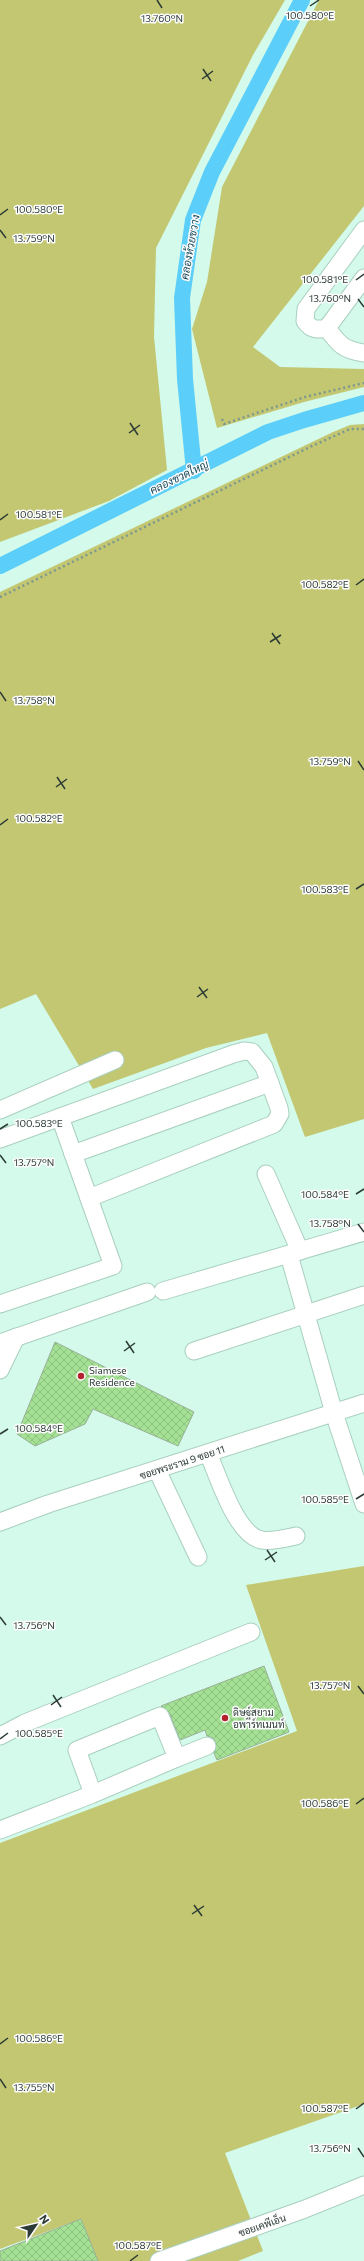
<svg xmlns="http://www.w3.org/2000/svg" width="364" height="2261" font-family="Commissioner,Sarabun,sans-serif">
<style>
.grass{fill:#c3c772}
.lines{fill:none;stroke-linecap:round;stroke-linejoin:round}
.canal{stroke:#5ccefa;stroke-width:16}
.building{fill:url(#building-cross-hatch);stroke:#9ab095}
.minor-casing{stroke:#a9cfbf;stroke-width:19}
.path{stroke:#7d988d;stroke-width:2.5;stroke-dasharray:2 3;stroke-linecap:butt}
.minor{stroke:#fff;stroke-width:17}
.ticks{fill:none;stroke:#2c3b35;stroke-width:1.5}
.poi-dot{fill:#b4232d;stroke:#fdfdfd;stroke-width:1.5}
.labels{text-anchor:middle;stroke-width:3;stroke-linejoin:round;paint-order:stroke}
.poi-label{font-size:10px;fill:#2c3b35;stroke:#fdfdfd;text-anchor:start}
.street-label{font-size:10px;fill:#2c3b35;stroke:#fdfdfd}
.water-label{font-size:11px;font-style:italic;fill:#194a5c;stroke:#fdfdfd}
.ticks-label{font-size:10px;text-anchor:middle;fill:#2c3b35;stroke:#fdfdfd;stroke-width:3;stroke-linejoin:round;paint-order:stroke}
</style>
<defs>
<pattern id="building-cross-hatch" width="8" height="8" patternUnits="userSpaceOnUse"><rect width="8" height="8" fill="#a4e195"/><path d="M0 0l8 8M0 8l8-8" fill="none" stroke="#8dc281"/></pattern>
</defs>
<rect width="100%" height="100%" fill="#d3faea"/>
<!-- grass -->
<g class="grass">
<path d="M0 0H285L253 55 156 248 154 337 167 470 109 501 0 542Z"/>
<path d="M319 0H364V206L253 347 280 367 364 369V387L304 402 217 428 192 329 207 282 222 187Z"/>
<path d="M364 424V1119L305 1137 267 1033 206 1048 93 1089 36 994 0 1009V592L333 432 350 425Z"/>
<path d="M364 1566V2104L225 2153 263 2251 238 2261H98L81 2219 0 2249V1843L297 1731 246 1585Z"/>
</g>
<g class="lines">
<!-- canal -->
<g class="canal">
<path d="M194 471 185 379 182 298 193 220 212 172 302 0"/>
<path d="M0 566 268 432 304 420 364 403"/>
</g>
</g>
<!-- building -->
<g class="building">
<path d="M55 1342 194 1412 178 1446 93 1409 85 1424 35 1446 17 1434Z"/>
<path d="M264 1666 289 1732 217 1760 214 1753 216 1743 213 1738 207 1736 205 1730 180 1740 169 1712 161 1706Z"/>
<path d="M81 2219 98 2261H0V2251Z"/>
</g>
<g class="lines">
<!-- minor casing -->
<g class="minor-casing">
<g id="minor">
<path d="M364 278 327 328C339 345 344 350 364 353"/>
<path d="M327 328C317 330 311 330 305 321L306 309 364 230"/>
<path d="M0 1110 115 1060"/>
<path d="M0 1139 233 1054 244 1051 252 1052 264 1067 279 1108 280 1114 274 1124 89 1198"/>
<path d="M73 1154 270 1083"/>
<path d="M266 1174 300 1251"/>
<path d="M289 1255 334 1413 364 1504"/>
<path d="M163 1291 364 1232"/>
<path d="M0 1304 113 1266 60 1117"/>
<path d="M0 1343 147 1292"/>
<path d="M194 1351 364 1295"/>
<path d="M0 1370 16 1337"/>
<path d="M208 1453C218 1475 236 1536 262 1540 272 1542 286 1538 296 1536"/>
<path d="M157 1470 198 1557"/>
<path d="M0 1522 48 1504 364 1403"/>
<path d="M0 1736 25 1723 251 1632"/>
<path d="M177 1758 207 1746"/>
<path d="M0 1830 93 1794 177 1758 160 1716 77 1750 93 1794"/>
<path d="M159 2261 305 2209 364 2185"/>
</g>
</g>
<!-- path -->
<g class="path">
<path d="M222 419 224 424 305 397 364 383"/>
<path d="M0 597 312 446 350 429H364"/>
</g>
<!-- minor -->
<use href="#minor" class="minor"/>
</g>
<!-- ticks -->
<path class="ticks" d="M157 0 162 8M310 6 319 0M203 69 211 81M202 79 213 71M0 215 8 209M0 230 6 238M356 280 364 274M358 299 364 307M130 423 138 435M129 433 140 425M0 520 8 514M356 585 364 579M272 633 280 644M270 642 281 635M0 692 6 701M358 761 364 770M57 777 65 789M56 787 67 779M0 825 8 819M356 889 364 884M199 987 207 998M197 997 208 989M0 1129 8 1124M0 1155 6 1163M356 1194 364 1189M358 1224 364 1232M126 1341 134 1353M124 1351 135 1343M0 1434 8 1429M356 1499 364 1494M267 1550 275 1562M265 1560 277 1552M0 1617 6 1625M358 1686 364 1694M53 1695 61 1707M51 1705 62 1697M0 1739 8 1733M356 1804 364 1798M194 1905 202 1916M192 1914 204 1906M0 2044 8 2038M0 2079 6 2088M356 2109 364 2103M358 2148 364 2157M130 2261 138 2255"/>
<!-- markers -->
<g class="poi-dot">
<circle cx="81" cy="1376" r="4"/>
<circle cx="225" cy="1718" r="4"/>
</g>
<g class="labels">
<!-- poi labels -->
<g class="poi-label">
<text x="89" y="1374">Siamese<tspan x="89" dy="12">Residence</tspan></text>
<text x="233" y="1716">ดิษฐ์สยาม<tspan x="233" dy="12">อพาร์ทเมนท์</tspan></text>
</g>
<!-- street labels -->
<g class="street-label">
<text transform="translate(182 1462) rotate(-18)" y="4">ซอยพระราม 9 ซอย 11</text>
<text transform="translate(262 2225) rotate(-19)" y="4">ซอยเคพีเอ็น</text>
</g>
<!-- water labels -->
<g class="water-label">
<text transform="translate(190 247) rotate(-80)" y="4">คลองห้วยขวาง</text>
<text transform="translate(179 477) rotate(-26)" y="4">คลองชวดใหญ่</text>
</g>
</g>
<g class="ticks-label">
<text x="310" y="19">100.580°E</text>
<text x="162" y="22">13.760°N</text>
<text x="39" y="213">100.580°E</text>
<text x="34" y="242">13.759°N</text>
<text x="325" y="283">100.581°E</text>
<text x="330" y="302">13.760°N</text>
<text x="39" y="518">100.581°E</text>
<text x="325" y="588">100.582°E</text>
<text x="34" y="704">13.758°N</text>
<text x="330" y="765">13.759°N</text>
<text x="39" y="822">100.582°E</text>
<text x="325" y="893">100.583°E</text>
<text x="39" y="1127">100.583°E</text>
<text x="34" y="1166">13.757°N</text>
<text x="325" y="1198">100.584°E</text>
<text x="330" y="1227">13.758°N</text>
<text x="39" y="1432">100.584°E</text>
<text x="325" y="1503">100.585°E</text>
<text x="34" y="1629">13.756°N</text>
<text x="330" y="1689">13.757°N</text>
<text x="39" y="1737">100.585°E</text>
<text x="325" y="1807">100.586°E</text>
<text x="39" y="2042">100.586°E</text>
<text x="34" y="2091">13.755°N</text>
<text x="325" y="2112">100.587°E</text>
<text x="330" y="2152">13.756°N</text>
<text x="138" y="2249">100.587°E</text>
</g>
<!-- north arrow -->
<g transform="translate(36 2225) rotate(56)" stroke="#fdfdfd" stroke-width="3" paint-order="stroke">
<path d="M0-3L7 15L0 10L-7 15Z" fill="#2c3b35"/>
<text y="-6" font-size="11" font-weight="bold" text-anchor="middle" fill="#2c3b35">N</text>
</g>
</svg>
